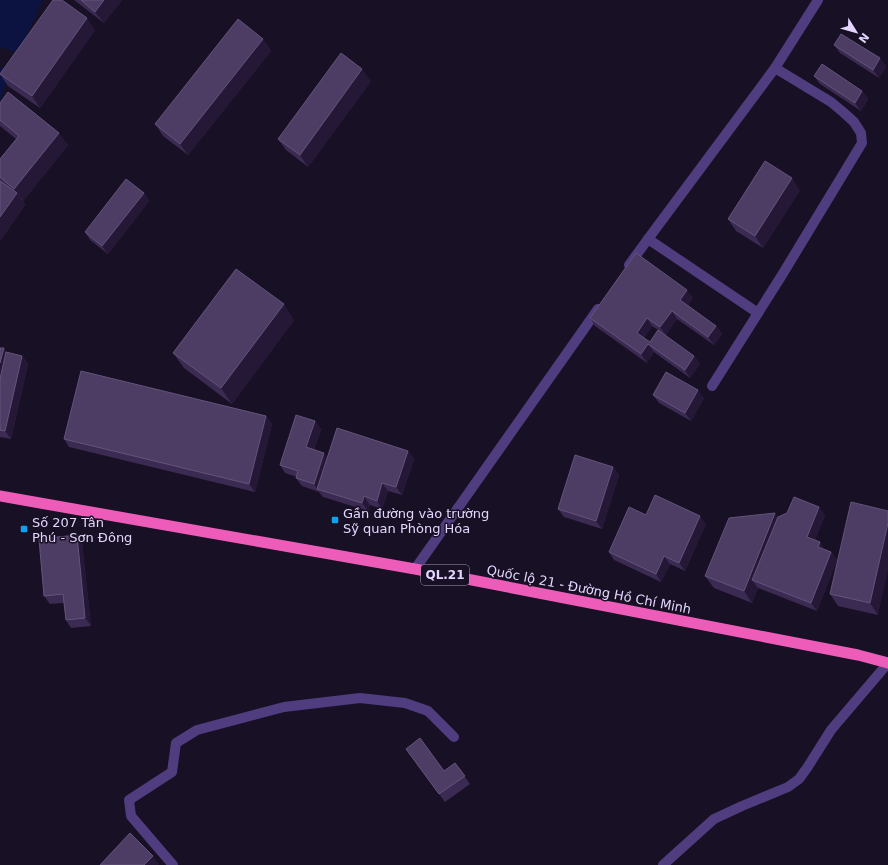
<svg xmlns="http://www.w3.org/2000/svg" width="888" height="865" font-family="'DejaVu Sans',sans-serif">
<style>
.water{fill:#0d1340}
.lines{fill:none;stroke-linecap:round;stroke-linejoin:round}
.minor{stroke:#503d80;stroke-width:10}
.trunk{stroke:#ed5cb9;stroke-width:11}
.wall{fill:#3b2a51}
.shaded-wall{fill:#251837}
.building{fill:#4d3c63;stroke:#64547c}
.poi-dot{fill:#0da1f0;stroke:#181024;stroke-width:1.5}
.labels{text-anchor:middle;stroke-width:3;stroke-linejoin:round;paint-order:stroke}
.shield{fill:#181024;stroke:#a69abc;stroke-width:1}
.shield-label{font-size:12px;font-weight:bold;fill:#e3d5fd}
.poi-label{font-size:13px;fill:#e3d5fd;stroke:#181024;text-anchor:start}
.street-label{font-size:13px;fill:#e3d5fd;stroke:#181024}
</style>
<rect width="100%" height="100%" fill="#181024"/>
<!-- water -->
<g class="water">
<path d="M0 0H43L20 50 15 52 0 47Z"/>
<path d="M0 67 6 69 9 75 0 101Z"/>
</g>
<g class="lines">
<!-- minor -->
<g class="minor">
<path d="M648 239 758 313"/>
<path d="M629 265 648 239 775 68 818 0"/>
<path d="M712 386 782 275 862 143 861 133 854 122 843 112 831 102 775 68"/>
<path d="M415 569 598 309"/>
<path d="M173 865 131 816 129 800 172 772 176 743 197 730 284 707 360 698 405 703 428 711 454 737"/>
<path d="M663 865 714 819 742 806 788 787 799 779 807 768 831 730 888 663"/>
</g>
<!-- trunk -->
<path class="trunk" d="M0 496 415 569 858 655 888 663"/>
</g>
<!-- wall -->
<g class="wall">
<path d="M74 0H122L104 23Z"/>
<path d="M95 30 40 108 8 86 0 74Z"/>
<path d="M263 39 271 51 188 155 163 136 155 124Z"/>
<path d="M834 45 886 66 879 78 840 53Z"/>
<path d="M814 76 862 91 868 99 861 111 820 84Z"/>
<path d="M371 81 308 167 286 150 278 139Z"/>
<path d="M0 103 68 145 23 201 22 200 25 205 0 241V159L16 139 0 126Z"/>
<path d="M800 190 763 248 736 231 728 219Z"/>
<path d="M144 193 149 201 108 254 90 240 85 232Z"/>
<path d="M693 298 688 305 716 326 722 334 714 345 677 319 666 335 652 326 644 338 650 342 694 356 700 364 690 378 654 352 647 363 595 326 590 318Z"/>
<path d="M294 320 232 404 184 368 173 353Z"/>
<path d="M0 348 6 352 22 356 28 364 11 439 0 437Z"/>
<path d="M653 395 704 398 691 421 659 403Z"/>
<path d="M266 416 272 424 255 492 69 447 64 439Z"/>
<path d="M315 421 321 429 314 450 327 458 408 451 414 459 402 495 388 491 382 509 370 505 368 511 323 497 319 492 302 486 296 478 297 477 285 473 280 465Z"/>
<path d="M613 467 619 475 602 529 564 517 558 509Z"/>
<path d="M888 511 878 615 838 606 830 594Z"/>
<path d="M646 515 706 524 685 571 670 564 661 582 614 560 609 552Z"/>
<path d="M825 515 815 540 825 550 831 552 837 560 817 611 758 588 752 603 714 588 705 576 778 517Z"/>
<path d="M82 543 91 626 71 628 66 620 64 603 50 604 44 596Z"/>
<path d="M406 749 444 771 455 763 470 784 445 802Z"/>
</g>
<!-- shaded-wall -->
<g class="shaded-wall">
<path d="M104 0H122L104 23 95 12Z"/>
<path d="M87 18 95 30 40 108 32 96Z"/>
<path d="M263 39 271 51 188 155 180 144Z"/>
<path d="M880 58 886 66 879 78 873 70Z"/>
<path d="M362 69 371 81 308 167 300 155Z"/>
<path d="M862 91 868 99 861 111 855 103Z"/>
<path d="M59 133 68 145 23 201 14 189Z"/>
<path d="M792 178 800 190 763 248 755 236Z"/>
<path d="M17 193 25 205 0 241V217Z"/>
<path d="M144 193 149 201 108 254 102 246Z"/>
<path d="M687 290 693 298 686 308 680 300Z"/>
<path d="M284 304 294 320 232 404 221 388Z"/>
<path d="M672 311 677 319 666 335 660 327Z"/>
<path d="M647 318 652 326 642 341 637 333Z"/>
<path d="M716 326 722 334 714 345 708 337Z"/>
<path d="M648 344 654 352 647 363 641 354Z"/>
<path d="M4 348 12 360 0 411V363Z"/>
<path d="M22 356 28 364 11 439 5 431Z"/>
<path d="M694 356 700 364 690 378 685 370Z"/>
<path d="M698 390 704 398 691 421 685 413Z"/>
<path d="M266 416 272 424 255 492 249 484Z"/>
<path d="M315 421 321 429 312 455 306 447Z"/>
<path d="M408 451 414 459 402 495 396 487Z"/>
<path d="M324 453 329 461 317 489 314 484Z"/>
<path d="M613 467 619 475 602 529 596 521Z"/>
<path d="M382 483 388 491 382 509 377 501Z"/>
<path d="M364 496 370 505 368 511 362 503Z"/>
<path d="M819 507 825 515 813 545 807 537Z"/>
<path d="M775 513 783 525 752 580 758 588 752 603 744 591Z"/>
<path d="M700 516 706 524 685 571 679 563Z"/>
<path d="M888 523V571L878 615 870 603Z"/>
<path d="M77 535 82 543 91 626 85 618Z"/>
<path d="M820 542 825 550 818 547Z"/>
<path d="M831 552 837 560 817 611 811 603Z"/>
<path d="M664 556 670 564 661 582 656 574Z"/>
<path d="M153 856 159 864 158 865H144Z"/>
</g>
<!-- building -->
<g class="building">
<path d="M53 0H62L87 18 32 96 0 74Z"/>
<path d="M81 0H104L95 12Z"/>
<path d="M238 19 263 39 180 144 155 124Z"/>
<path d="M841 34 880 58 873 70 834 45Z"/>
<path d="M341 53 362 69 300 155 278 139Z"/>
<path d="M822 64 862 91 855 103 814 76Z"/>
<path d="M8 92 59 133 14 189 0 177V159L19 136 0 120V103Z"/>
<path d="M765 161 792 178 755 236 728 219Z"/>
<path d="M126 179 144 193 102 246 85 232Z"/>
<path d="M0 181 17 193 0 217Z"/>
<path d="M636 253 687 290 680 300 716 326 708 337 672 311 660 327 647 318 637 333 650 342 658 330 694 356 685 370 648 344 641 354 590 318Z"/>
<path d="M236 269 284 304 221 388 173 353Z"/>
<path d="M0 348H4L0 363Z"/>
<path d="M6 352 22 356 5 431 0 430V379Z"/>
<path d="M81 371 266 416 249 484 64 439Z"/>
<path d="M666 372 698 390 685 413 653 395Z"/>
<path d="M296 415 315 421 306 447 324 453 314 484 296 478 298 471 280 465Z"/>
<path d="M337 428 408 451 396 487 382 483 377 501 364 496 362 503 317 489Z"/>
<path d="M575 455 613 467 596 521 558 509Z"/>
<path d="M655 495 700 516 679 563 664 556 656 574 609 552 629 507 646 515Z"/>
<path d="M794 497 819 507 807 537 820 542 818 547 831 552 811 603 752 580 778 517 787 513Z"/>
<path d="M851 502 888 511V523L870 603 830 594Z"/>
<path d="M775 513 744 591 705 576 729 518Z"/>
<path d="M77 535 85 618 66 620 63 594 44 596 39 539Z"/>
<path d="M420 738 444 771 455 763 465 776 439 794 406 749Z"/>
<path d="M130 833 153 856 144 865H100Z"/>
</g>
<!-- markers -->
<g class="poi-dot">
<rect x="331" y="516" width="8" height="8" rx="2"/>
<rect x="20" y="525" width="8" height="8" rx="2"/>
</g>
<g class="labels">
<!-- shield labels -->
<rect class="shield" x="421" y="565" width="48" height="20" rx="3"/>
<g class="shield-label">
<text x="445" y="579">QL.21</text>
</g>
<!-- poi labels -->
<g class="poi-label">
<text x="343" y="518">Gần đường vào trường<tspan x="343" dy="15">Sỹ quan Phòng Hóa</tspan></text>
<text x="32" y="527">Số 207 Tân<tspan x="32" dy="15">Phú - Sơn Đông</tspan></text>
</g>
<!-- street labels -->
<g class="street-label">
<text transform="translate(589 589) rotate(11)" y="5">Quốc lộ 21 - Đường Hồ Chí Minh</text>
</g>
</g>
<!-- north arrow -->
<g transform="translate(856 32) rotate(127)" stroke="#181024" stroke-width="3" paint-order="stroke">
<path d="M0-3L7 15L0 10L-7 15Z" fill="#e3d5fd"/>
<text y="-6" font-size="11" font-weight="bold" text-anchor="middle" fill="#e3d5fd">N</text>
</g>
</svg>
